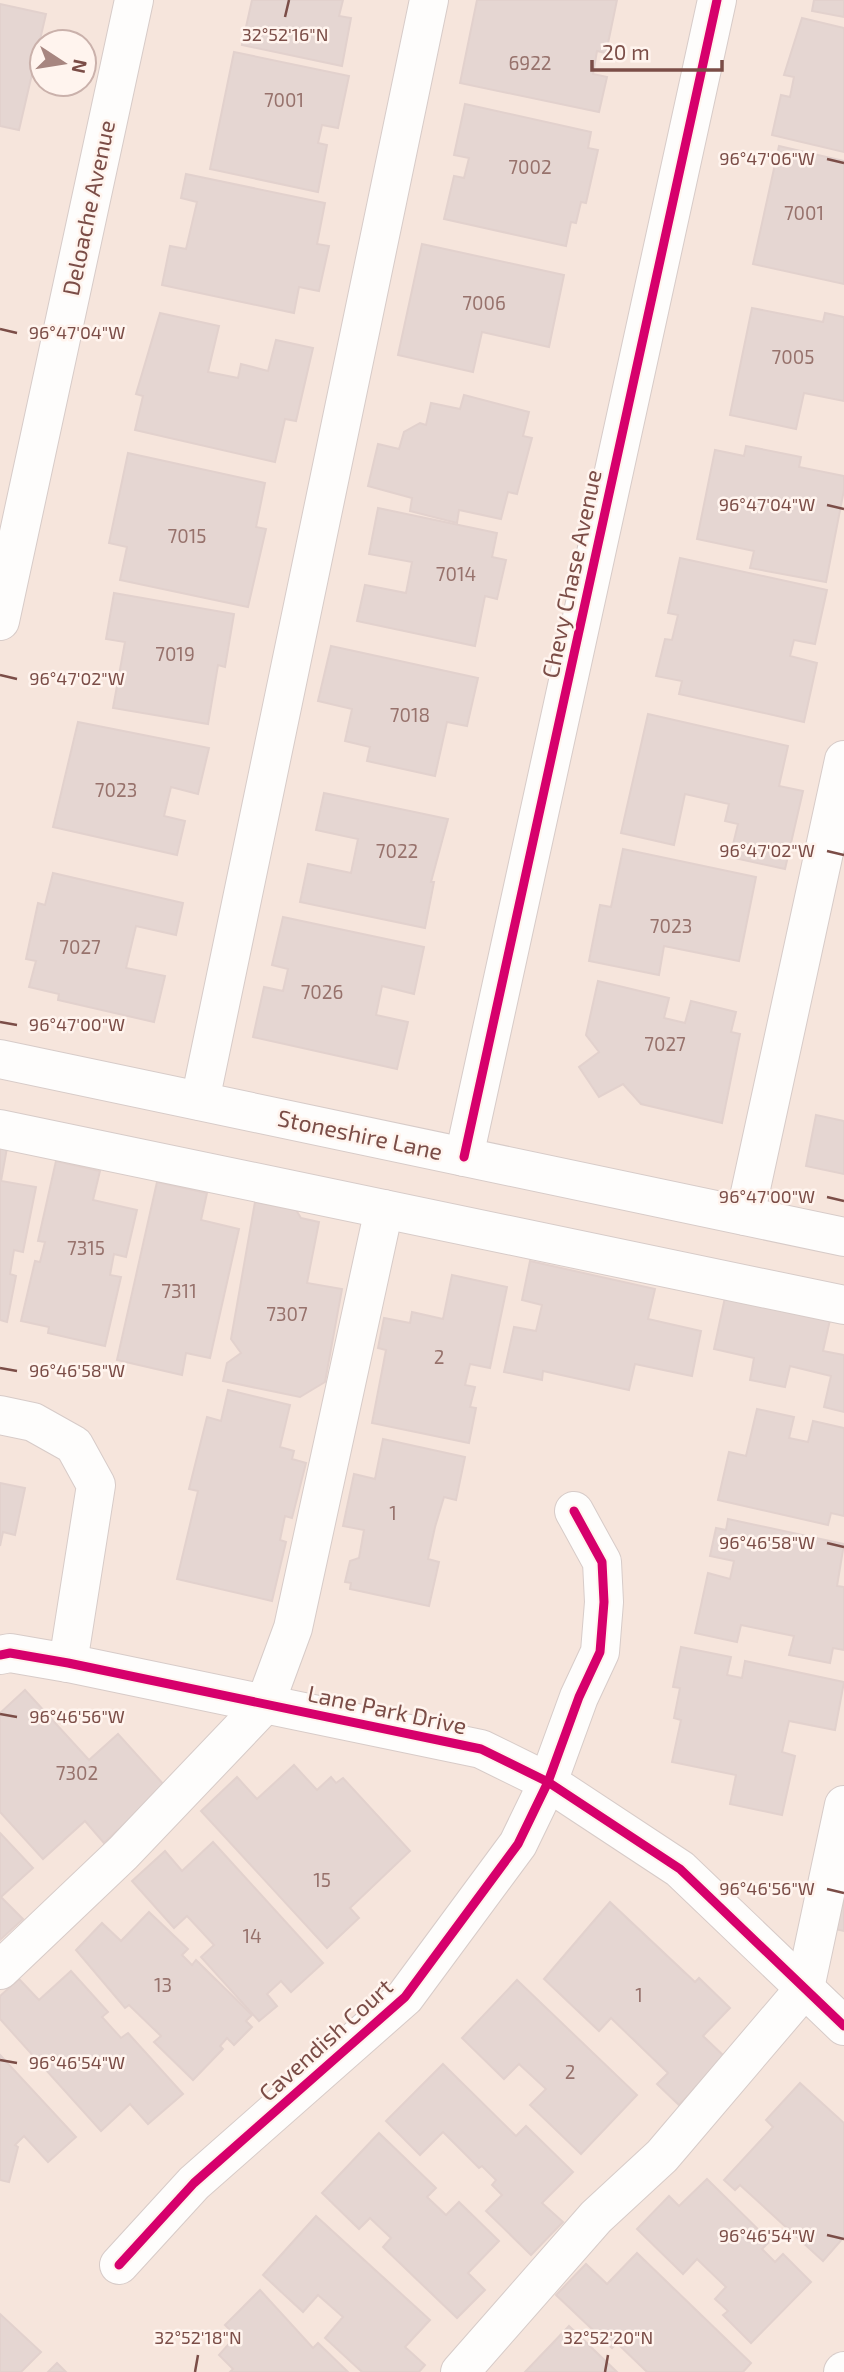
<svg xmlns="http://www.w3.org/2000/svg" width="844" height="2372" font-family="'Exo 2',sans-serif">
<style>
.residential{fill:#f6e5dc;fill-rule:evenodd}
.building{fill:#e5d6d2;stroke:#e2d1cd;stroke-width:2}
.lines{fill:none;stroke-linecap:round;stroke-linejoin:round}
.minor-casing{stroke:#d7cbc8;stroke-width:40}
.minor{stroke:#fefdfc;stroke-width:38}
.cycleway-casing{stroke:#fff4ee;stroke-width:13}
.cycleway{stroke:#d6006c;stroke-width:9}
.ticks{fill:none;stroke:#7b4d47;stroke-width:2.5}
.labels{text-anchor:middle;stroke-width:5;stroke-linejoin:round;paint-order:stroke}
.number-label{font-size:19px;fill:#97726c}
.street-label{font-size:23px;fill:#7b4d47;stroke:#fff4ee}
.ticks-label{font-size:18px;text-anchor:middle;fill:#7b4d47;stroke:#fff4ee;stroke-width:5;stroke-linejoin:round;paint-order:stroke}
</style>
<rect width="100%" height="100%" fill="#f8f0eb"/>
<!-- residential -->
<path class="residential" d="M0 0H844V2372H0ZM42 42H84V84H42Z"/>
<!-- building -->
<g class="building">
<path d="M252 0H343L339 16 351 18 342 66 242 45Z"/>
<path d="M477 0H617L606 53 597 51 593 74 607 77 599 112 460 83Z"/>
<path d="M814 0H844V17L812 11Z"/>
<path d="M0 4 46 14 19 130 0 126Z"/>
<path d="M802 18 844 28V152L772 135 781 95 790 97 794 77 784 75Z"/>
<path d="M234 52 349 76 338 128 322 125 318 143 327 145 318 192 210 169Z"/>
<path d="M465 104 591 132 588 148 598 150 586 203 581 202 576 223 571 222 566 246 444 219 454 176 464 178 469 158 454 155Z"/>
<path d="M779 146 844 161V284L753 264Z"/>
<path d="M186 174 325 203 317 244 329 246 319 291 299 287 294 313 162 285 170 246 186 249 197 202 181 198Z"/>
<path d="M422 244 564 275 549 347 482 332 473 372 398 355Z"/>
<path d="M752 308 823 322 825 313 844 317V401L804 393 796 429 730 415Z"/>
<path d="M160 313 219 326 208 372 238 378 241 364 268 371 276 340 313 348 296 421 285 419 275 462 135 430 143 396 136 394Z"/>
<path d="M464 395 529 412 523 436 532 438 517 494 508 492 501 519 459 510 457 523 410 511 412 498 368 486 378 444 399 449 404 432 420 423 426 425 431 403 460 409Z"/>
<path d="M746 446 801 457 799 467 844 476V490L826 582 750 568 754 551 697 539 715 450 744 456Z"/>
<path d="M128 453 265 483 256 527 266 529 248 607 120 580 127 547 109 543Z"/>
<path d="M378 508 497 533 492 557 506 560 497 599 485 596 475 646 357 621 365 585 406 593 412 562 369 554Z"/>
<path d="M680 558 827 590 815 644 794 640 790 656 817 663 804 722 679 694 682 681 656 676 665 639 672 640 678 615 668 613Z"/>
<path d="M114 593 234 614 225 667 218 665 208 724 113 708 125 642 106 639Z"/>
<path d="M331 646 478 678 467 726 447 722 435 776 367 761 370 747 345 741 352 709 318 701Z"/>
<path d="M648 714 788 746 779 786 803 791 785 869 730 857 738 824 725 821 729 804 685 794 674 845 621 833Z"/>
<path d="M78 722 209 748 198 794 171 787 164 816 185 821 177 855 53 827Z"/>
<path d="M324 793 448 819 431 882H434L425 928 300 902 308 864 351 873 358 839 316 830Z"/>
<path d="M623 849 756 877 739 961 664 946 659 975 589 961 600 905 611 907Z"/>
<path d="M53 873 183 903 176 935 136 926 126 968 165 976 154 1022 58 1000 59 994 29 987 36 961 26 959 38 903 45 905Z"/>
<path d="M283 917 424 947 414 994 382 986 376 1015 408 1022 397 1069 253 1037 264 987 283 991 288 969 272 965Z"/>
<path d="M598 981 669 998 664 1018 685 1023 691 1001 736 1012 731 1032 740 1034 722 1123 641 1104 623 1084 599 1097 579 1067 599 1052 586 1035Z"/>
<path d="M816 1115 844 1121V1174L806 1166Z"/>
<path d="M0 1146 7 1148 1 1181 36 1187 23 1252 14 1250 10 1274 16 1276 7 1322 0 1320Z"/>
<path d="M56 1161 100 1171 93 1200 137 1210 126 1257 114 1254 110 1275 121 1277 105 1346 48 1333 49 1327 21 1321 35 1261 40 1262 45 1242 38 1241Z"/>
<path d="M157 1182 207 1193 201 1220 239 1229 210 1358 186 1353 182 1375 117 1360Z"/>
<path d="M255 1202 296 1210 301 1218 319 1222 307 1283 342 1289 325 1382 300 1397 223 1381 227 1363 241 1353 231 1339Z"/>
<path d="M530 1261 655 1289 648 1319 701 1331 692 1376 635 1364 629 1390 543 1371 542 1380 504 1372 514 1327 536 1331 542 1305 522 1300Z"/>
<path d="M452 1275 507 1287 490 1368 470 1364 465 1385 475 1387 470 1407 476 1408 469 1443 372 1423 386 1350 378 1348 384 1318 410 1323 412 1312 443 1319Z"/>
<path d="M727 1288 832 1311 823 1351 844 1355V1412L824 1407 831 1376 790 1366 785 1387 750 1380 754 1358 714 1349Z"/>
<path d="M228 1390 290 1405 280 1447 294 1451 292 1459 306 1463 292 1518 285 1516 280 1540 286 1542 272 1601 177 1579 198 1491 189 1489 207 1417 221 1421Z"/>
<path d="M757 1409 794 1417 789 1438 808 1442 813 1421 844 1428V1516L831 1513 828 1525 718 1500 729 1452 746 1456Z"/>
<path d="M383 1439 465 1457 456 1500 444 1497 435 1527 428 1559 439 1562 429 1606 350 1589 351 1583 345 1582 350 1561 359 1558 364 1530 343 1526 354 1474 375 1479Z"/>
<path d="M0 1483 25 1488 15 1535 3 1532 0 1546Z"/>
<path d="M728 1519 844 1544 837 1586 844 1587V1650L833 1648 830 1663 789 1655 794 1636 741 1625 737 1642 695 1633 708 1573 730 1579 734 1561 710 1556 716 1528 726 1530Z"/>
<path d="M681 1647 731 1657 727 1675 742 1678 745 1661 844 1682 835 1730 789 1721 782 1752 795 1756 782 1815 730 1804 736 1775 672 1762 681 1720 674 1718 680 1688 673 1687Z"/>
<path d="M25 1690 89 1760 118 1734 165 1786 104 1843 85 1821 43 1859 0 1812V1713Z"/>
<path d="M294 1765 317 1790 331 1777 336 1783 343 1778 410 1851 350 1908 359 1918 327 1948 201 1811 237 1777 257 1799Z"/>
<path d="M0 1833 33 1868 1 1897 23 1919 0 1940Z"/>
<path d="M213 1842 323 1963 291 1992 281 1981 267 1994 277 2006 259 2021 201 1957 214 1945 187 1916 174 1928 132 1881 165 1851 182 1871Z"/>
<path d="M844 1885V1931L835 1929Z"/>
<path d="M610 1902 695 1982 699 1978 730 2008 703 2036 725 2057 679 2105 657 2084 668 2073 611 2018 599 2031 544 1979Z"/>
<path d="M149 1912 188 1949 182 1955 192 1965 196 1960 252 2015 246 2021 252 2027 234 2045 227 2038 220 2046 223 2049 193 2080 154 2042 161 2036 129 2005 125 2008 76 1950 102 1923 121 1941Z"/>
<path d="M71 1971 108 2012 102 2017 121 2038 128 2033 183 2094 148 2124 130 2104 101 2131 0 2019V1996L19 1979 39 2000Z"/>
<path d="M517 1980 637 2095 581 2154 530 2105 546 2089 519 2064 504 2079 462 2038Z"/>
<path d="M0 2055 76 2137 48 2162 24 2136 15 2145 18 2147 9 2182 0 2180Z"/>
<path d="M443 2064 516 2136 526 2126 573 2172 542 2203 563 2222 531 2255 486 2211 502 2195 492 2185 496 2180 482 2166 479 2168 443 2132 420 2155 386 2121Z"/>
<path d="M800 2083 844 2123V2237L823 2261 740 2185 735 2190 724 2180 773 2127 766 2120Z"/>
<path d="M379 2133 436 2188 427 2197 446 2215 459 2202 499 2241 468 2273 485 2290 457 2318 383 2247 391 2238 370 2218 359 2229 322 2193Z"/>
<path d="M707 2179 770 2241 762 2249 775 2262 783 2254 811 2282 751 2343 723 2315 728 2311 715 2299 726 2287 697 2259 683 2274 637 2229 669 2196 679 2206Z"/>
<path d="M316 2216 430 2320 405 2347 425 2365 419 2372H362L325 2338 343 2317 318 2295 303 2312 263 2275Z"/>
<path d="M637 2253 751 2363 743 2372H647L617 2343 612 2348 556 2295 586 2264 607 2284Z"/>
<path d="M260 2290 313 2348 318 2343 348 2372H230L233 2369 219 2355 236 2336 225 2325Z"/>
<path d="M0 2314 41 2352 21 2372H0Z"/>
<path d="M569 2326 617 2372H525Z"/>
<path d="M57 2363 66 2372H48Z"/>
</g>
<g class="lines">
<!-- minor casing -->
<g class="minor-casing">
<g id="minor">
<path d="M0 621 134 0"/>
<path d="M0 1059 844 1237"/>
<path d="M200 1101 429 0"/>
<path d="M0 1129 844 1305"/>
<path d="M464 1157 717 0"/>
<path d="M745 1216 844 760"/>
<path d="M0 1415 33 1422 74 1445 96 1485 68 1663"/>
<path d="M0 1655 10 1653 68 1663 481 1749 548 1782 680 1869 844 2026"/>
<path d="M0 1970 123 1853 265 1704 293 1628 384 1209"/>
<path d="M119 2265 194 2183 405 1997 518 1844 548 1782 579 1697 600 1652 604 1602 602 1562 574 1511"/>
<path d="M460 2372 596 2217 662 2156 805 1988 844 1805"/>
<path d="M843 2372 844 2371"/>
</g>
</g>
<!-- minor -->
<use href="#minor" class="minor"/>
<!-- cycleway casing -->
<g class="cycleway-casing">
<g id="cycleway">
<path d="M464 1157 717 0"/>
<path d="M0 1655 10 1653 68 1663 481 1749 548 1782 680 1869 844 2026"/>
<path d="M119 2265 194 2183 405 1997 518 1844 548 1782 579 1697 600 1652 604 1602 602 1562 574 1511"/>
</g>
</g>
<!-- cycleway -->
<use href="#cycleway" class="cycleway"/>
</g>
<!-- ticks -->
<path class="ticks" d="M285 17 289 0M827 159 844 163M0 329 17 333M827 505 844 509M0 675 17 679M827 851 844 855M0 1022 17 1025M827 1197 844 1201M0 1368 17 1371M827 1543 844 1547M0 1714 17 1717M827 1889 844 1893M0 2060 17 2063M827 2235 844 2239M195 2372 198 2355M605 2372 608 2355"/>
<g class="labels">
<!-- number labels -->
<g class="number-label">
<text x="530" y="70">6922</text>
<text x="284" y="107">7001</text>
<text x="530" y="174">7002</text>
<text x="804" y="220">7001</text>
<text x="484" y="310">7006</text>
<text x="793" y="364">7005</text>
<text x="187" y="543">7015</text>
<text x="456" y="581">7014</text>
<text x="175" y="661">7019</text>
<text x="410" y="722">7018</text>
<text x="116" y="797">7023</text>
<text x="397" y="858">7022</text>
<text x="671" y="933">7023</text>
<text x="80" y="954">7027</text>
<text x="322" y="999">7026</text>
<text x="665" y="1051">7027</text>
<text x="86" y="1255">7315</text>
<text x="179" y="1298">7311</text>
<text x="287" y="1321">7307</text>
<text x="439" y="1364">2</text>
<text x="393" y="1520">1</text>
<text x="77" y="1780">7302</text>
<text x="322" y="1887">15</text>
<text x="252" y="1943">14</text>
<text x="163" y="1992">13</text>
<text x="639" y="2002">1</text>
<text x="570" y="2079">2</text>
</g>
<!-- street labels -->
<g class="street-label">
<text transform="translate(89 208) rotate(-78)" y="8">Deloache Avenue</text>
<text transform="translate(572 574) rotate(-78)" y="8">Chevy Chase Avenue</text>
<text transform="translate(360 1135) rotate(12)" y="8">Stoneshire Lane</text>
<text transform="translate(387 1710) rotate(12)" y="8">Lane Park Drive</text>
<text transform="translate(326 2040) rotate(-42)" y="8">Cavendish Court</text>
</g>
</g>
<g class="ticks-label">
<text x="285" y="41">32°52'16"N</text>
<text x="767" y="165">96°47'06"W</text>
<text x="77" y="339">96°47'04"W</text>
<text x="767" y="511">96°47'04"W</text>
<text x="77" y="685">96°47'02"W</text>
<text x="767" y="857">96°47'02"W</text>
<text x="77" y="1031">96°47'00"W</text>
<text x="767" y="1203">96°47'00"W</text>
<text x="77" y="1377">96°46'58"W</text>
<text x="767" y="1549">96°46'58"W</text>
<text x="77" y="1723">96°46'56"W</text>
<text x="767" y="1895">96°46'56"W</text>
<text x="77" y="2069">96°46'54"W</text>
<text x="767" y="2242">96°46'54"W</text>
<text x="198" y="2344">32°52'18"N</text>
<text x="608" y="2344">32°52'20"N</text>
</g>
<!-- north arrow -->
<g transform="translate(63 63) rotate(102)"><circle r="33" fill="#fff4ee" stroke="#cab1ab" stroke-width="2"/>
<path d="M0-5L12 26L0 18L-12 26Z" fill="#a78680"/>
<text y="-10" font-size="19" font-weight="bold" text-anchor="middle" fill="#7b4d47">N</text>
</g>
<!-- scale -->
<path d="M592 60v10h130v-10" fill="none" stroke="#7b4d47" stroke-width="3.5"/>
<text x="602" y="60" font-size="21" fill="#7b4d47" stroke="#fff4ee" stroke-width="5" paint-order="stroke">20 m</text>
</svg>
